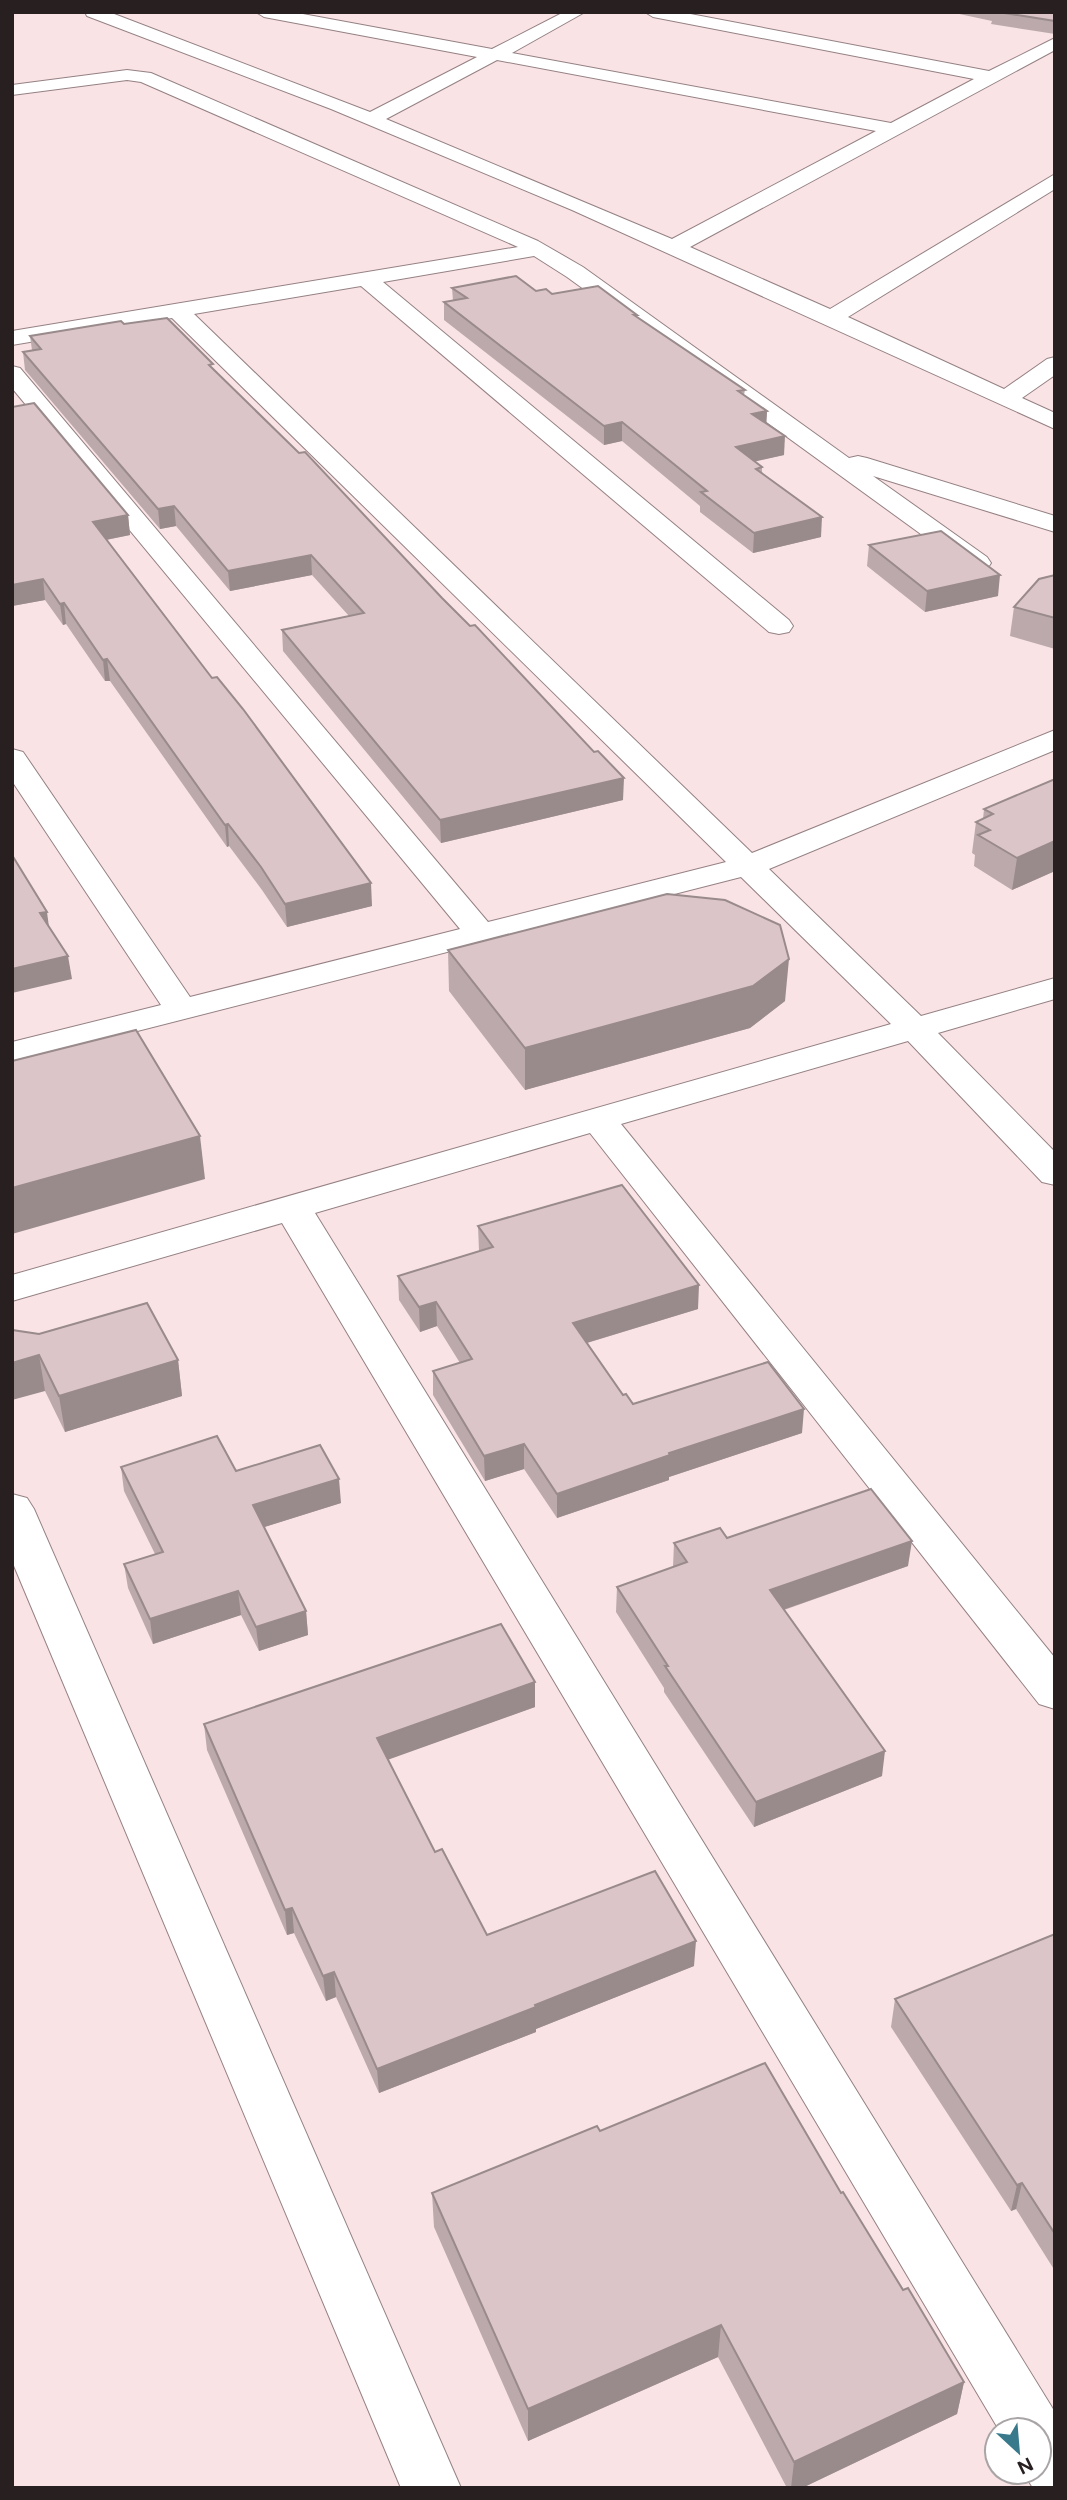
<svg xmlns="http://www.w3.org/2000/svg" width="1067" height="2500" font-family="Figtree,sans-serif">
<style>
.lines{fill:none;stroke-linecap:round;stroke-linejoin:round}
.minor-casing{stroke:#958184;stroke-width:2}
.minor{fill:#fff;fill-rule:evenodd}
.wall{fill:#bca9ac}
.shaded-wall{fill:#998a8c}
.building{fill:#dbc5c8;stroke:#998a8c;stroke-width:2}
</style>
<rect width="100%" height="100%" fill="#f9e3e5"/>
<g class="lines">
<!-- minor casing -->
<g class="minor-casing">
<g id="minor">
<path d="M85 12H109L370 112 477 57 264 17 256 12H292L492 49 564 12H585L512 53 891 123 974 79 653 17 645 12H680L989 71 1055 38V50L690 247 830 309 1055 174V189L848 317 1004 389 1047 359 1055 357V375L1022 398 1055 413V429L572 210 331 109 87 16ZM497 60 876 131 672 239 386 119Z"/>
<path d="M127 70 151 73 538 241 583 267 849 458 858 456 867 458 1055 516V532L873 476 987 557 991 563 987 569 978 571 969 569 567 277 534 256 383 282 789 620 793 626 789 632 779 634 769 632 361 286 194 314 752 853 1055 730V750L769 869 921 1016 1055 978V999L938 1033 1055 1152V1185L1042 1182 908 1041 621 1124 1055 1658V1709L1039 1704 590 1133 315 1213 1053 2409 1055 2488H1033L1023 2472H1039V2430H999L282 1223 12 1301V1275L891 1024 741 877 12 1063V1042L161 1005 12 781V749L23 752 190 997 460 929 12 388V366L20 368 488 922 726 862 172 318 12 345V331L518 247 141 82 127 80 12 95V85Z"/>
<path d="M12 1494 27 1498 34 1509 461 2488H401L12 1561Z"/>
</g>
</g>
<!-- minor -->
<use href="#minor" class="minor"/>
</g>
<!-- wall -->
<g class="wall">
<path d="M950 12H1055V34L991 24 992 21Z"/>
<path d="M452 288 536 291 637 315V317L745 390 744 395 767 411 766 423 784 455 754 461 762 467V473L821 537 753 553 700 512V506L622 441 604 445 444 320V302L453 301Z"/>
<path d="M124 324 214 370 623 800 441 843 283 651 282 630 349 616 312 575 230 591 176 526 160 529 25 370 23 352 32 350 30 336Z"/>
<path d="M12 407 128 515 130 535 106 540 372 906 287 927 262 890 229 846 227 847 110 681H105L66 624 63 625 45 600 12 606Z"/>
<path d="M869 545 998 596 925 612 867 566Z"/>
<path d="M1055 575V649L1010 636 1014 607Z"/>
<path d="M1055 779V871L1012 890 974 866 975 855 972 853 976 822 983 819 984 809Z"/>
<path d="M448 950 785 1001 750 1028 525 1090 449 991Z"/>
<path d="M478 1226 698 1309 587 1343 623 1395 633 1404 802 1433 669 1477V1480L557 1518 524 1469 485 1481 433 1395V1371L460 1363 437 1326 420 1332 399 1300 398 1276 479 1251Z"/>
<path d="M12 1330 178 1360 182 1396 65 1432 45 1391Z"/>
<path d="M121 1467 236 1471 341 1503 264 1527 306 1611 308 1635 259 1651 241 1615 153 1644 128 1588 124 1564 155 1554 124 1491Z"/>
<path d="M727 1538 908 1566 784 1610 882 1776 754 1827 664 1692V1688L616 1612 617 1587 673 1567 674 1543Z"/>
<path d="M535 1682V1707L388 1759 435 1852 487 1935 694 1966 536 2029V2032L379 2093 336 1997 326 2001 294 1933 287 1935 207 1750 204 1724Z"/>
<path d="M1055 1934V2271L1016 2209 1011 2211 891 2027 895 1999Z"/>
<path d="M600 2131 841 2193 964 2382 957 2414 802 2488H787L718 2357 528 2441 434 2227 432 2193Z"/>
</g>
<!-- shaded-wall -->
<g class="shaded-wall">
<path d="M767 411 766 430 752 414Z"/>
<path d="M622 422V441L604 445V426Z"/>
<path d="M785 436 784 455 735 466 736 447Z"/>
<path d="M174 506 176 526 160 529 158 509Z"/>
<path d="M128 515 130 535 95 542 93 522Z"/>
<path d="M822 517 821 537 753 553 754 533Z"/>
<path d="M311 555 312 575 230 591 228 571Z"/>
<path d="M1000 575 998 596 925 612 927 591Z"/>
<path d="M43 579 45 600 12 606V585Z"/>
<path d="M64 603 66 624 63 625 60 604Z"/>
<path d="M107 659 110 681H105L103 660Z"/>
<path d="M624 778 623 800 441 843 440 820Z"/>
<path d="M228 824 229 846 227 847 225 825Z"/>
<path d="M1055 841V871L1012 890 1017 858Z"/>
<path d="M371 883 372 906 287 927 285 904Z"/>
<path d="M47 912 50 935 40 913Z"/>
<path d="M68 956 72 979 12 993V969Z"/>
<path d="M789 959 785 1001 750 1028 525 1090V1048Z"/>
<path d="M200 1136 205 1179 12 1234V1188Z"/>
<path d="M699 1285 698 1309 573 1347V1323Z"/>
<path d="M436 1302 437 1326 420 1332 419 1307Z"/>
<path d="M39 1355 45 1391 12 1400V1363Z"/>
<path d="M178 1360 182 1396 65 1432 59 1396Z"/>
<path d="M804 1409 802 1433 669 1477V1480L557 1518V1494L669 1453Z"/>
<path d="M524 1444V1469L485 1481 484 1456Z"/>
<path d="M339 1479 341 1503 255 1530 253 1505Z"/>
<path d="M912 1541 908 1566 768 1615 770 1590Z"/>
<path d="M238 1591 241 1615 153 1644 150 1619Z"/>
<path d="M306 1611 308 1635 259 1651 256 1627Z"/>
<path d="M535 1682V1707L379 1763 377 1738Z"/>
<path d="M885 1751 882 1776 754 1827 756 1802Z"/>
<path d="M292 1908 294 1933 287 1935 285 1910Z"/>
<path d="M696 1941 694 1966 536 2029V2032L379 2093 377 2069 535 2005Z"/>
<path d="M334 1972 336 1997 326 2001 323 1976Z"/>
<path d="M1022 2183 1016 2209 1011 2211 1017 2185Z"/>
<path d="M721 2325 718 2357 528 2441V2409Z"/>
<path d="M964 2382 957 2414 802 2488H791L794 2462Z"/>
</g>
<!-- building -->
<g class="building">
<path d="M998 12H1055V21Z"/>
<path d="M516 276 536 291 546 289 552 294 598 286 637 315H634L745 390 738 391 767 411 752 414 785 436 736 447 762 467 756 469 822 517 754 533 701 492 707 491 622 422 604 426 444 302 467 298 452 288Z"/>
<path d="M167 318 213 364 209 365 299 453 305 452 442 598 470 626 475 625 594 752 598 751 624 778 440 820 282 630 364 613 311 555 228 571 174 506 158 509 23 352 41 349 30 336 121 321 124 324Z"/>
<path d="M34 403 128 515 93 522 212 678 217 677 243 709 371 883 285 904 261 867 228 824 225 825 107 659 103 660 64 603 60 604 43 579 12 585V407Z"/>
<path d="M941 531 1000 575 927 591 869 545Z"/>
<path d="M1055 575V618L1014 607 1039 579Z"/>
<path d="M1055 779V841L1017 858 978 835 990 830 976 822 993 814 984 809Z"/>
<path d="M12 855 47 912 40 913 68 956 12 969Z"/>
<path d="M667 894 725 900 780 925 789 959 753 986 525 1048 448 950Z"/>
<path d="M136 1030 200 1136 12 1188V1061Z"/>
<path d="M622 1185 699 1285 573 1323 623 1395 626 1394 633 1404 768 1362 804 1409 669 1453 670 1455 557 1494 524 1444 484 1456 433 1371 472 1359 436 1302 419 1307 398 1276 493 1247 478 1226Z"/>
<path d="M147 1303 178 1360 59 1396 39 1355 12 1363V1330L39 1334Z"/>
<path d="M217 1436 236 1471 320 1445 339 1479 253 1505 306 1611 256 1627 238 1591 150 1619 124 1564 163 1552 121 1467Z"/>
<path d="M871 1489 912 1541 770 1590 885 1751 756 1802 665 1666H668L617 1587 687 1562 674 1543 720 1528 727 1538Z"/>
<path d="M501 1624 535 1682 377 1738 435 1852 442 1849 487 1935 655 1871 696 1941 535 2005 536 2007 377 2069 334 1972 323 1976 292 1908 285 1910 204 1724Z"/>
<path d="M1055 1934V2234L1022 2183 1017 2185 895 1999Z"/>
<path d="M765 2063 841 2193 843 2192 903 2290 908 2288 964 2382 794 2462 721 2325 528 2409 432 2193 597 2126 600 2131Z"/>
</g>
<!-- border -->
<rect width="1067" height="2500" fill="none" stroke="#271f20" stroke-width="28"/>
<!-- north arrow -->
<g transform="translate(1018 2451) rotate(154)"><circle r="33" fill="#ffffff" stroke="#a9a5a6" stroke-width="2"/>
<path d="M0-5L12 26L0 18L-12 26Z" fill="#387a8c"/>
<text y="-10" font-size="19" font-weight="bold" text-anchor="middle" fill="#271f20">N</text>
</g>
</svg>
